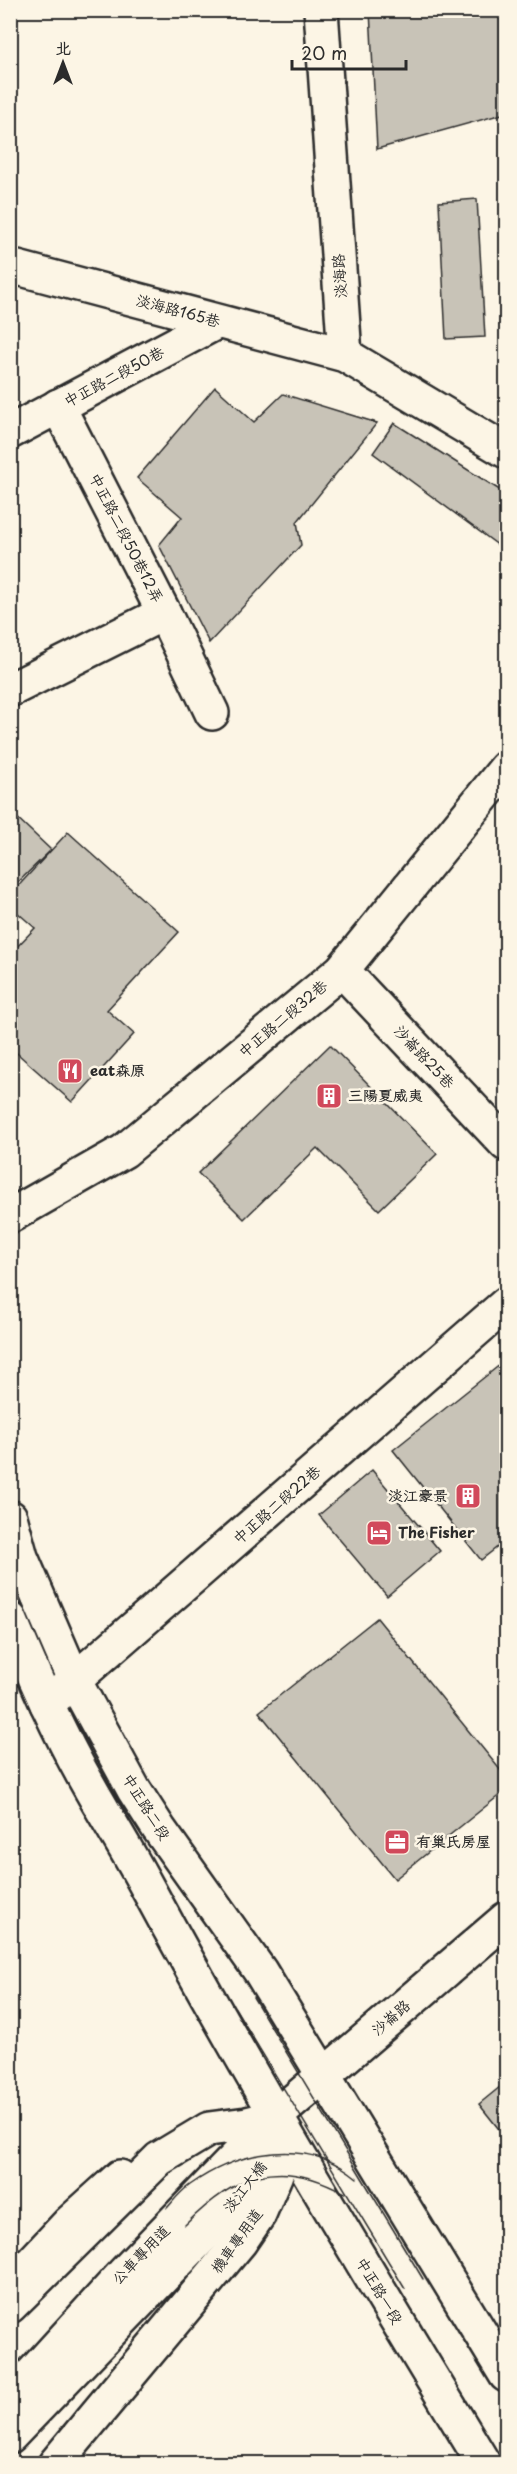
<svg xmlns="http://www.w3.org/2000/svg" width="517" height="2474" font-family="'Playpen Sans','LXGW WenKai TC',sans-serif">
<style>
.building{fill:#c8c3b7;stroke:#2b2b2b;stroke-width:1.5}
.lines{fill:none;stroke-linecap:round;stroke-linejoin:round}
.minor-casing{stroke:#2b2b2b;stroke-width:38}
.major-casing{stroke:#2b2b2b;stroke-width:38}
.highway-casing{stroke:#2b2b2b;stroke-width:38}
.minor{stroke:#fcf5e5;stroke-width:33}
.major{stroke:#fcf5e5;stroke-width:33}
.highway{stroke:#fcf5e5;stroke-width:33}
.tram{stroke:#2b2b2b;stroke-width:1.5}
.labels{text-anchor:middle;stroke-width:5;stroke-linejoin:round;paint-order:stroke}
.street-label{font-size:15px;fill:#2b2b2b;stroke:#fcf5e5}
.poi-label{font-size:15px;font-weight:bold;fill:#2b2b2b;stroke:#fcf5e5;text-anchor:start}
</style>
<rect width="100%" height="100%" fill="#fcf5e5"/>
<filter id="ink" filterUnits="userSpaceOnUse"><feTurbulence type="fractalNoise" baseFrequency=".0167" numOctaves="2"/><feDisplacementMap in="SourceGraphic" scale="12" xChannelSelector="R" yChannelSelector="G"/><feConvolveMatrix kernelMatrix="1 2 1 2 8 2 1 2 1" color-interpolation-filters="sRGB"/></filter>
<g filter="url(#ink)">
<!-- building -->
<g class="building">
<path d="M370 10H506V113L377 149Z"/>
<path d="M477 199 485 337 446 339 439 202Z"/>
<path d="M215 387 254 422 283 394 377 423 297 522 301 545 209 643 159 545 182 517 137 478Z"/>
<path d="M394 423 506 494V551L373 453Z"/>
<path d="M10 811 51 850 10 890Z"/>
<path d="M68 832 179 932 107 1010 134 1034 72 1102 10 1047V954L35 928 10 906V895Z"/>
<path d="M330 1045 437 1154 379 1210 317 1148 244 1219 198 1173Z"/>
<path d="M506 1360V1546L504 1542 481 1560 393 1450Z"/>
<path d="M372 1470 440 1551 387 1596 319 1515Z"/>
<path d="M377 1618 506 1777V1790L395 1879 259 1712Z"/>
<path d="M506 2082V2138L479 2104Z"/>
</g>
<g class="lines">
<!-- minor casing -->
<g class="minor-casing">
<g id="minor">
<path d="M321 10 345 355"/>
<path d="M10 266 345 355 506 451"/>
<path d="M10 432 217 322"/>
<path d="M164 613 212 713"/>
<path d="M10 690 164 613 58 406"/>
<path d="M342 970 506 1144"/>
<path d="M10 1216 124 1151 342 970 506 768"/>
<path d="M47 1704 506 1304"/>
<path d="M24 2271 69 2223 120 2177"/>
<path d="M10 2398 123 2274 275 2117 506 1919"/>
<path d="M55 2464 240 2242 259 2214 276 2174 282 2152 278 2130"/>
</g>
</g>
<!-- major casing -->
<g class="major-casing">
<g id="major">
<path d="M10 1517 21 1557 75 1682 134 1790 159 1829 260 1971 506 2375"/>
<path d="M10 1619C34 1676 58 1732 89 1786 108 1820 129 1853 147 1887 253 2083 368 2273 484 2464"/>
</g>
</g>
<!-- highway casing -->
<g class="highway-casing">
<path id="highway" d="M10 2306 159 2159 209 2129 247 2124 275 2117 272 2151 224 2214 10 2436"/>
</g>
<!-- minor -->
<use href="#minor" class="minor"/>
<!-- major -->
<use href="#major" class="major"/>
<!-- highway -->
<use href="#highway" class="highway"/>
<!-- tram -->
<g class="tram">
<path d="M253 1997 423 2279"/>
<path d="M235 2008 405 2289"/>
<path d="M167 2208C174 2200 181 2191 190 2185 239 2150 308 2137 357 2178"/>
<path d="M185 2225C236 2174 278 2156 345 2193"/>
</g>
</g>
</g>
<!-- icons -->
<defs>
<g id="restaurant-square" transform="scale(1.35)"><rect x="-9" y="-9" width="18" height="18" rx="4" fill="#d1495b" stroke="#fcf5e5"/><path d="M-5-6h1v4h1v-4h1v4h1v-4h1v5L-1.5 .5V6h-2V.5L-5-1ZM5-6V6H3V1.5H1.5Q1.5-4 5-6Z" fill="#fff"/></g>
<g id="building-square" transform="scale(1.35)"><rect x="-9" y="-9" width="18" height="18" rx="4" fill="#d1495b" stroke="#fcf5e5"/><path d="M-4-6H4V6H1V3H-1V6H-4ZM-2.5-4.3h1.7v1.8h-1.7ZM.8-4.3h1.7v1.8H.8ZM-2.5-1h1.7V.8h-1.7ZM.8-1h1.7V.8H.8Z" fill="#fff"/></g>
<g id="hotel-square" transform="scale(1.35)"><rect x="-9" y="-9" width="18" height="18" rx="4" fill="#d1495b" stroke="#fcf5e5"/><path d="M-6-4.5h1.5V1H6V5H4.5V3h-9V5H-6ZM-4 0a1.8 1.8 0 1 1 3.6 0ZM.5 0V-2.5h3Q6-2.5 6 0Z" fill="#fff"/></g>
<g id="office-square" transform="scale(1.35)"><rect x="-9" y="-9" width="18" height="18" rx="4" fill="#d1495b" stroke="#fcf5e5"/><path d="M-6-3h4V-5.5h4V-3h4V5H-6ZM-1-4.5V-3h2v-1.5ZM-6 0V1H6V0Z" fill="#fff"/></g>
</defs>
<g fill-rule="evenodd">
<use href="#restaurant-square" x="70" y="1071"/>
<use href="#building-square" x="329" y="1096"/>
<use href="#building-square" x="468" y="1496"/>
<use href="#hotel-square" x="379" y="1533"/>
<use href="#office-square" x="397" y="1842"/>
</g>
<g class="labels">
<!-- street labels -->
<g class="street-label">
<text transform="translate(340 276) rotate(-94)" y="5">淡海路</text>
<text transform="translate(178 311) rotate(15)" y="5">淡海路165巷</text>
<text transform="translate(114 377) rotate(-28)" y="5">中正路二段50巷</text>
<text transform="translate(126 538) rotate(63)" y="5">中正路二段50巷12弄</text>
<text transform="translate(283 1019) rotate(-40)" y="5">中正路二段32巷</text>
<text transform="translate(424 1057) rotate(47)" y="5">沙崙路25巷</text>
<text transform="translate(277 1505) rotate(-41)" y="5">中正路二段22巷</text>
<text transform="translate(146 1807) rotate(58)" y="5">中正路二段</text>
<text transform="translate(391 2018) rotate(-41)" y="5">沙崙路</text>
<text transform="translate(245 2187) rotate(-52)" y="5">淡江大橋</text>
<text transform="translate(237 2241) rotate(-54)" y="5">機車專用道</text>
<text transform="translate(141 2255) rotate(-46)" y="5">公車專用道</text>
<text transform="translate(379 2291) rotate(59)" y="5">中正路一段</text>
</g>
<!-- poi labels -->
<g class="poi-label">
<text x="90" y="1076">eat森原</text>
<text x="348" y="1101">三陽夏威夷</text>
<text x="448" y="1501" text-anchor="end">淡江豪景</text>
<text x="398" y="1538">The Fisher</text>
<text x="416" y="1847">有巢氏房屋</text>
</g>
</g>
<!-- margin -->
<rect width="517" height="2474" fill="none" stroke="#fcf5e5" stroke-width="36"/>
<rect x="18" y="18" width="481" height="2438" fill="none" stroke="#2b2b2b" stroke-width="2" filter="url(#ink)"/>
<!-- north arrow -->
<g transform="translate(63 63)" stroke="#fcf5e5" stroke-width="4.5" paint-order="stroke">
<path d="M0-4.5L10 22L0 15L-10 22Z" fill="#2b2b2b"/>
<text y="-9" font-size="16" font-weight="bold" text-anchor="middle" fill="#2b2b2b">北</text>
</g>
<!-- scale -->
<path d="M292 60v9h114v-9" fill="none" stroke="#2b2b2b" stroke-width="3"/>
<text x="301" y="60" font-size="18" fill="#2b2b2b" stroke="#fcf5e5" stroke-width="4.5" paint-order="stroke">20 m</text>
</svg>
